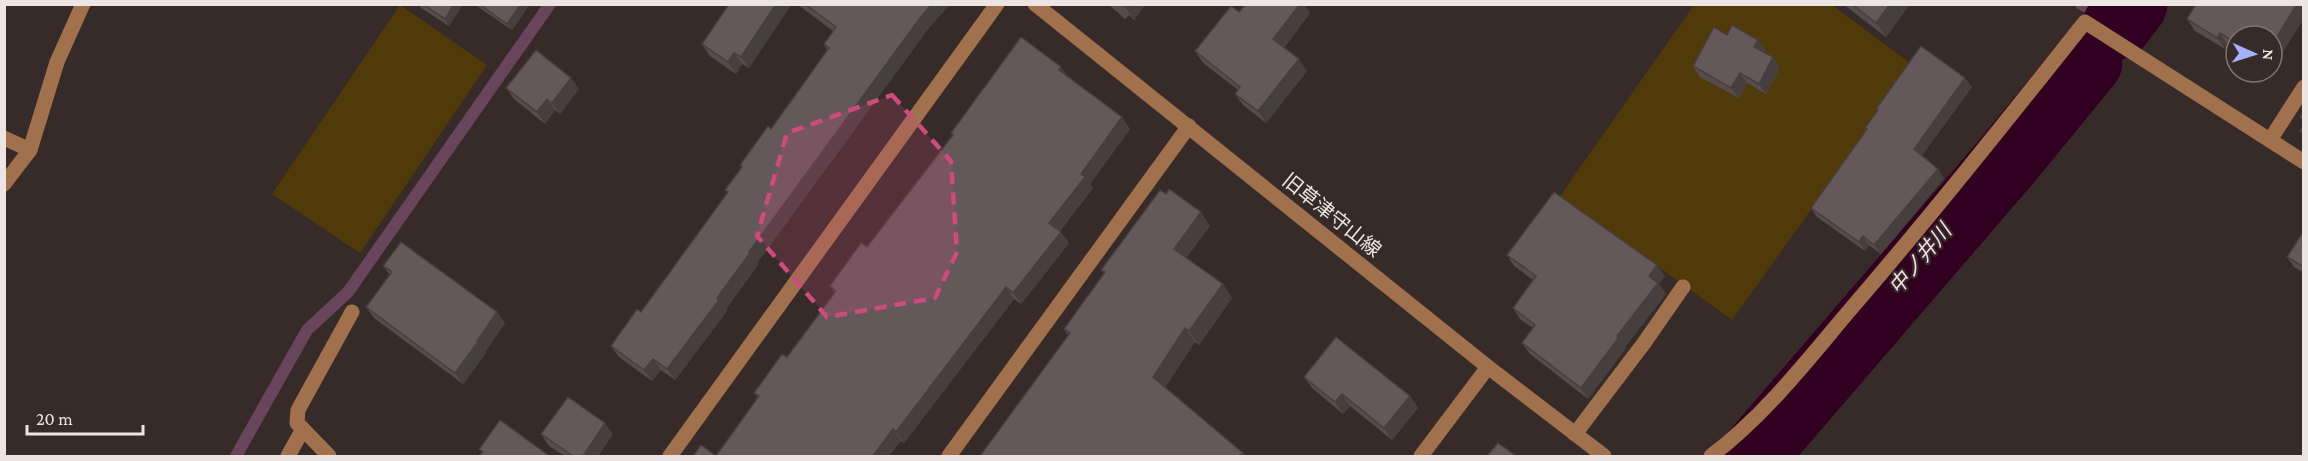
<svg xmlns="http://www.w3.org/2000/svg" width="2308" height="461" font-family="'Crimson Pro','Noto Sans JP',serif">
<style>
.green{fill:#513a09}
.lines{fill:none;stroke-linecap:round;stroke-linejoin:round}
.stream{stroke:#69455b;stroke-width:12}
.river{stroke:#310020;stroke-width:69}
.minor{stroke:#a1704d;stroke-width:15}
.wall{fill:#574c4d}
.shaded-wall{fill:#473e3f}
.building{fill:#65585a;stroke:#473e3f;stroke-width:1.5}
.marked{fill:#cd4b7d;fill-opacity:0.2;stroke:#cd4b7d;stroke-width:4.5;stroke-dasharray:12 8;stroke-linejoin:round}
.labels{text-anchor:middle;stroke-width:4.5;stroke-linejoin:round;paint-order:stroke}
.street-label{font-size:20px;fill:#ede5e4;stroke:#362b28}
.water-label{font-size:21px;font-style:italic;fill:#f4dde9;stroke:#362b28}
</style>
<rect width="100%" height="100%" fill="#362b28"/>
<!-- green -->
<g class="green">
<path d="M400 5 487 65 360 253 272 194Z"/>
<path d="M1694 5H1832L1914 66 1732 320 1560 196Z"/>
</g>
<g class="lines">
<!-- stream -->
<g class="stream">
<path d="M2081 4 2119 23"/>
<path d="M236 456 307 330 348 292 550 4"/>
</g>
<!-- river -->
<g class="river">
<path d="M2117 25 2133 4"/>
<path d="M1753 456 2006 162 2088 62"/>
</g>
<!-- minor -->
<g class="minor">
<path d="M1035 4 1488 367 1604 456"/>
<path d="M4 138 30 150"/>
<path d="M2270 140 2304 87"/>
<path d="M4 184 30 150 57 62 83 4"/>
<path d="M1575 434 1644 343 1683 287"/>
<path d="M288 456 303 429"/>
<path d="M329 456 297 423 298 410 352 312"/>
<path d="M670 456 997 4"/>
<path d="M949 456 1189 126"/>
<path d="M1421 456 1488 367"/>
<path d="M1711 456C1764 416 1806 362 1849 311 1930 217 2008 119 2085 22L2304 162"/>
</g>
</g>
<!-- wall -->
<g class="wall">
<path d="M419 4H463L449 26 421 8Z"/>
<path d="M474 4H530L512 30Z"/>
<path d="M729 4 749 68 742 64 736 74 710 56 702 44Z"/>
<path d="M797 4H950L928 29 757 263 758 265 726 309 727 311 675 380 661 370 652 381 619 357 611 346 641 312 727 193 725 190 742 168 740 165 771 129 827 50 824 44 833 31Z"/>
<path d="M1108 4H1146L1134 20 1129 15 1125 19Z"/>
<path d="M1246 4H1304L1310 13 1284 48 1307 71 1266 123 1243 105 1235 94 1238 90 1203 63 1195 51 1239 12Z"/>
<path d="M1843 4H1910L1886 37Z"/>
<path d="M2304 4V18L2272 69V36H2236V50L2228 45 2225 49 2195 31 2187 19Z"/>
<path d="M1727 35 1766 50 1764 52 1773 57 1780 68 1766 94 1747 83 1739 98 1700 77 1693 66Z"/>
<path d="M1069 78 1130 129 1090 184 1093 188 1060 231 1069 243 1021 304 1014 299 904 443 901 441 716 456 758 398 754 393 787 357 835 293 830 286 867 247 953 135 951 133Z"/>
<path d="M1965 78 1972 87 1922 155 1938 169 1944 178 1881 254 1869 245 1865 251 1817 217 1811 208 1866 129 1877 111 1876 109Z"/>
<path d="M506 88 579 89 560 114 555 110 545 124 514 99Z"/>
<path d="M1210 226 1186 258 1223 284 1232 298 1199 345 1195 342 1165 387 1243 453 1246 456H980L1068 335 1064 329 1104 273 1101 270Z"/>
<path d="M2304 231V273L2294 267 2287 257Z"/>
<path d="M1507 255 1665 276 1659 284 1666 294 1625 347 1626 348 1588 399 1530 354 1522 343 1533 328 1520 319 1513 308 1533 280 1514 266Z"/>
<path d="M383 266 497 312 505 323 485 352 486 353 463 384 374 318 366 307 390 275Z"/>
<path d="M1304 377 1410 396 1418 408 1392 440 1350 406 1343 414 1312 388Z"/>
<path d="M541 434H613L598 456H565L549 446Z"/>
</g>
<!-- shaded-wall -->
<g class="shaded-wall">
<path d="M454 4H463L449 26 445 19Z"/>
<path d="M521 4H530L512 30 507 24Z"/>
<path d="M776 4H792L749 68 741 57Z"/>
<path d="M932 4H950L928 29 757 263 758 265 726 309 727 311 675 380 667 369 749 252 920 18Z"/>
<path d="M1129 4H1146L1134 20 1126 8Z"/>
<path d="M1300 4H1304L1310 13 1281 51 1273 39Z"/>
<path d="M1890 4H1910L1886 37 1876 23Z"/>
<path d="M2297 4H2304V18L2272 69V45Z"/>
<path d="M2220 33 2228 45 2225 49 2217 38Z"/>
<path d="M1758 40 1766 50 1762 57 1754 47Z"/>
<path d="M734 53 742 64 736 74 728 62Z"/>
<path d="M1773 57 1780 68 1766 94 1759 84Z"/>
<path d="M1299 59 1307 71 1266 123 1258 111Z"/>
<path d="M1061 67 1069 78 1059 70Z"/>
<path d="M1740 73 1747 83 1739 98 1731 88Z"/>
<path d="M571 78 579 89 560 114 552 103Z"/>
<path d="M1965 78 1972 87 1920 158 1914 149Z"/>
<path d="M547 99 555 110 545 124 537 112Z"/>
<path d="M1122 117 1130 129 1090 184 1093 188 1057 234 1049 223 1081 174Z"/>
<path d="M1938 169 1944 178 1881 254 1874 245Z"/>
<path d="M1201 212 1210 226 1183 262 1174 249Z"/>
<path d="M1061 232 1069 243 1021 304 1013 293Z"/>
<path d="M1863 236 1869 245 1865 251 1859 242Z"/>
<path d="M1657 265 1665 276 1659 284 1666 294 1625 347 1626 348 1588 399 1581 388 1617 336 1649 276Z"/>
<path d="M1223 284 1232 298 1199 345 1189 331Z"/>
<path d="M1006 287 1014 299 904 443 896 432Z"/>
<path d="M497 312 505 323 485 352 486 353 463 384 455 373Z"/>
<path d="M1185 328 1195 342 1163 391 1153 377Z"/>
<path d="M653 359 661 370 652 381 644 370Z"/>
<path d="M1342 394 1350 406 1343 414 1335 402Z"/>
<path d="M1410 396 1418 408 1392 440 1384 428Z"/>
<path d="M605 423 613 434 598 456H583Z"/>
<path d="M893 429 901 441 889 456H873Z"/>
</g>
<!-- building -->
<g class="building">
<path d="M422 4H454L445 19Z"/>
<path d="M479 4H521L507 24Z"/>
<path d="M729 4H776L741 57 734 53 728 62 702 44Z"/>
<path d="M805 4H932L920 18 749 252 750 253 717 298 719 300 667 369 653 359 644 370 611 346 637 309 641 312 728 192 725 190 742 167 740 165 768 126 771 129 829 48 824 44 836 27Z"/>
<path d="M1122 4H1129L1126 8Z"/>
<path d="M1246 4H1300L1273 39 1299 59 1258 111 1235 94 1240 87 1195 51 1231 6 1239 12Z"/>
<path d="M1852 4H1890L1876 23Z"/>
<path d="M2196 4H2297L2272 45V36H2236V43L2220 33 2217 38 2187 19Z"/>
<path d="M1732 25 1758 40 1754 47 1773 57 1759 84 1740 73 1731 88 1693 66 1714 27 1727 35Z"/>
<path d="M1021 37 1061 67 1059 70 1122 117 1081 174 1085 177 1049 223 1061 232 1013 293 1006 287 896 432 893 429 873 456H693L701 445 716 456 759 396 754 393 782 354 787 357 836 291 830 286 861 243 867 247 907 195 953 135 951 133Z"/>
<path d="M1921 46 1965 78 1914 149 1938 169 1874 245 1863 236 1859 242 1811 208 1867 129 1865 128 1878 110 1876 109Z"/>
<path d="M536 50 571 78 552 103 547 99 537 112 506 88Z"/>
<path d="M2304 111V120L2300 117Z"/>
<path d="M2304 125V133L2300 131Z"/>
<path d="M1169 189 1201 212 1174 249 1223 284 1189 331 1185 328 1153 377 1243 453 1239 456H980L1070 333 1064 329 1105 272 1101 270 1160 190 1166 194Z"/>
<path d="M1554 192 1657 265 1649 276 1658 283 1617 336 1619 337 1581 388 1522 343 1535 325 1513 308 1536 276 1507 255Z"/>
<path d="M2304 231V267L2287 257Z"/>
<path d="M401 242 497 312 477 341 478 342 455 373 366 307 392 272 383 266Z"/>
<path d="M1336 337 1410 396 1384 428 1342 394 1335 402 1304 377Z"/>
<path d="M568 397 605 423 583 456H573L541 434Z"/>
<path d="M500 420 548 455 547 456H479L483 452 479 449Z"/>
<path d="M1498 443 1516 456H1487Z"/>
</g>
<!-- marked area -->
<path class="marked" d="M892 95 951 161 957 252 935 298 827 317 757 236 787 133Z"/>
<g class="labels">
<!-- street labels -->
<g class="street-label">
<text transform="translate(1332 215) rotate(39)" y="7">旧草津守山線</text>
</g>
<!-- water labels -->
<g class="water-label">
<text transform="translate(1920 259) rotate(-50)" y="7">中ノ井川</text>
</g>
</g>
<!-- border -->
<rect width="2308" height="461" fill="none" stroke="#ede5e4" stroke-width="12"/>
<!-- north arrow -->
<g transform="translate(2254 54) rotate(93)"><circle r="28" fill="#362b28" stroke="#7f7573" stroke-width="1.5"/>
<path d="M0-4.5L10 22L0 15L-10 22Z" fill="#a2b2fd"/>
<text y="-9" font-size="16" font-weight="bold" text-anchor="middle" fill="#ede5e4">N</text>
</g>
<!-- scale -->
<path d="M27 425v9h116v-9" fill="none" stroke="#ede5e4" stroke-width="3"/>
<text x="36" y="425" font-size="18" fill="#ede5e4" stroke="#362b28" stroke-width="4.5" paint-order="stroke">20 m</text>
</svg>
